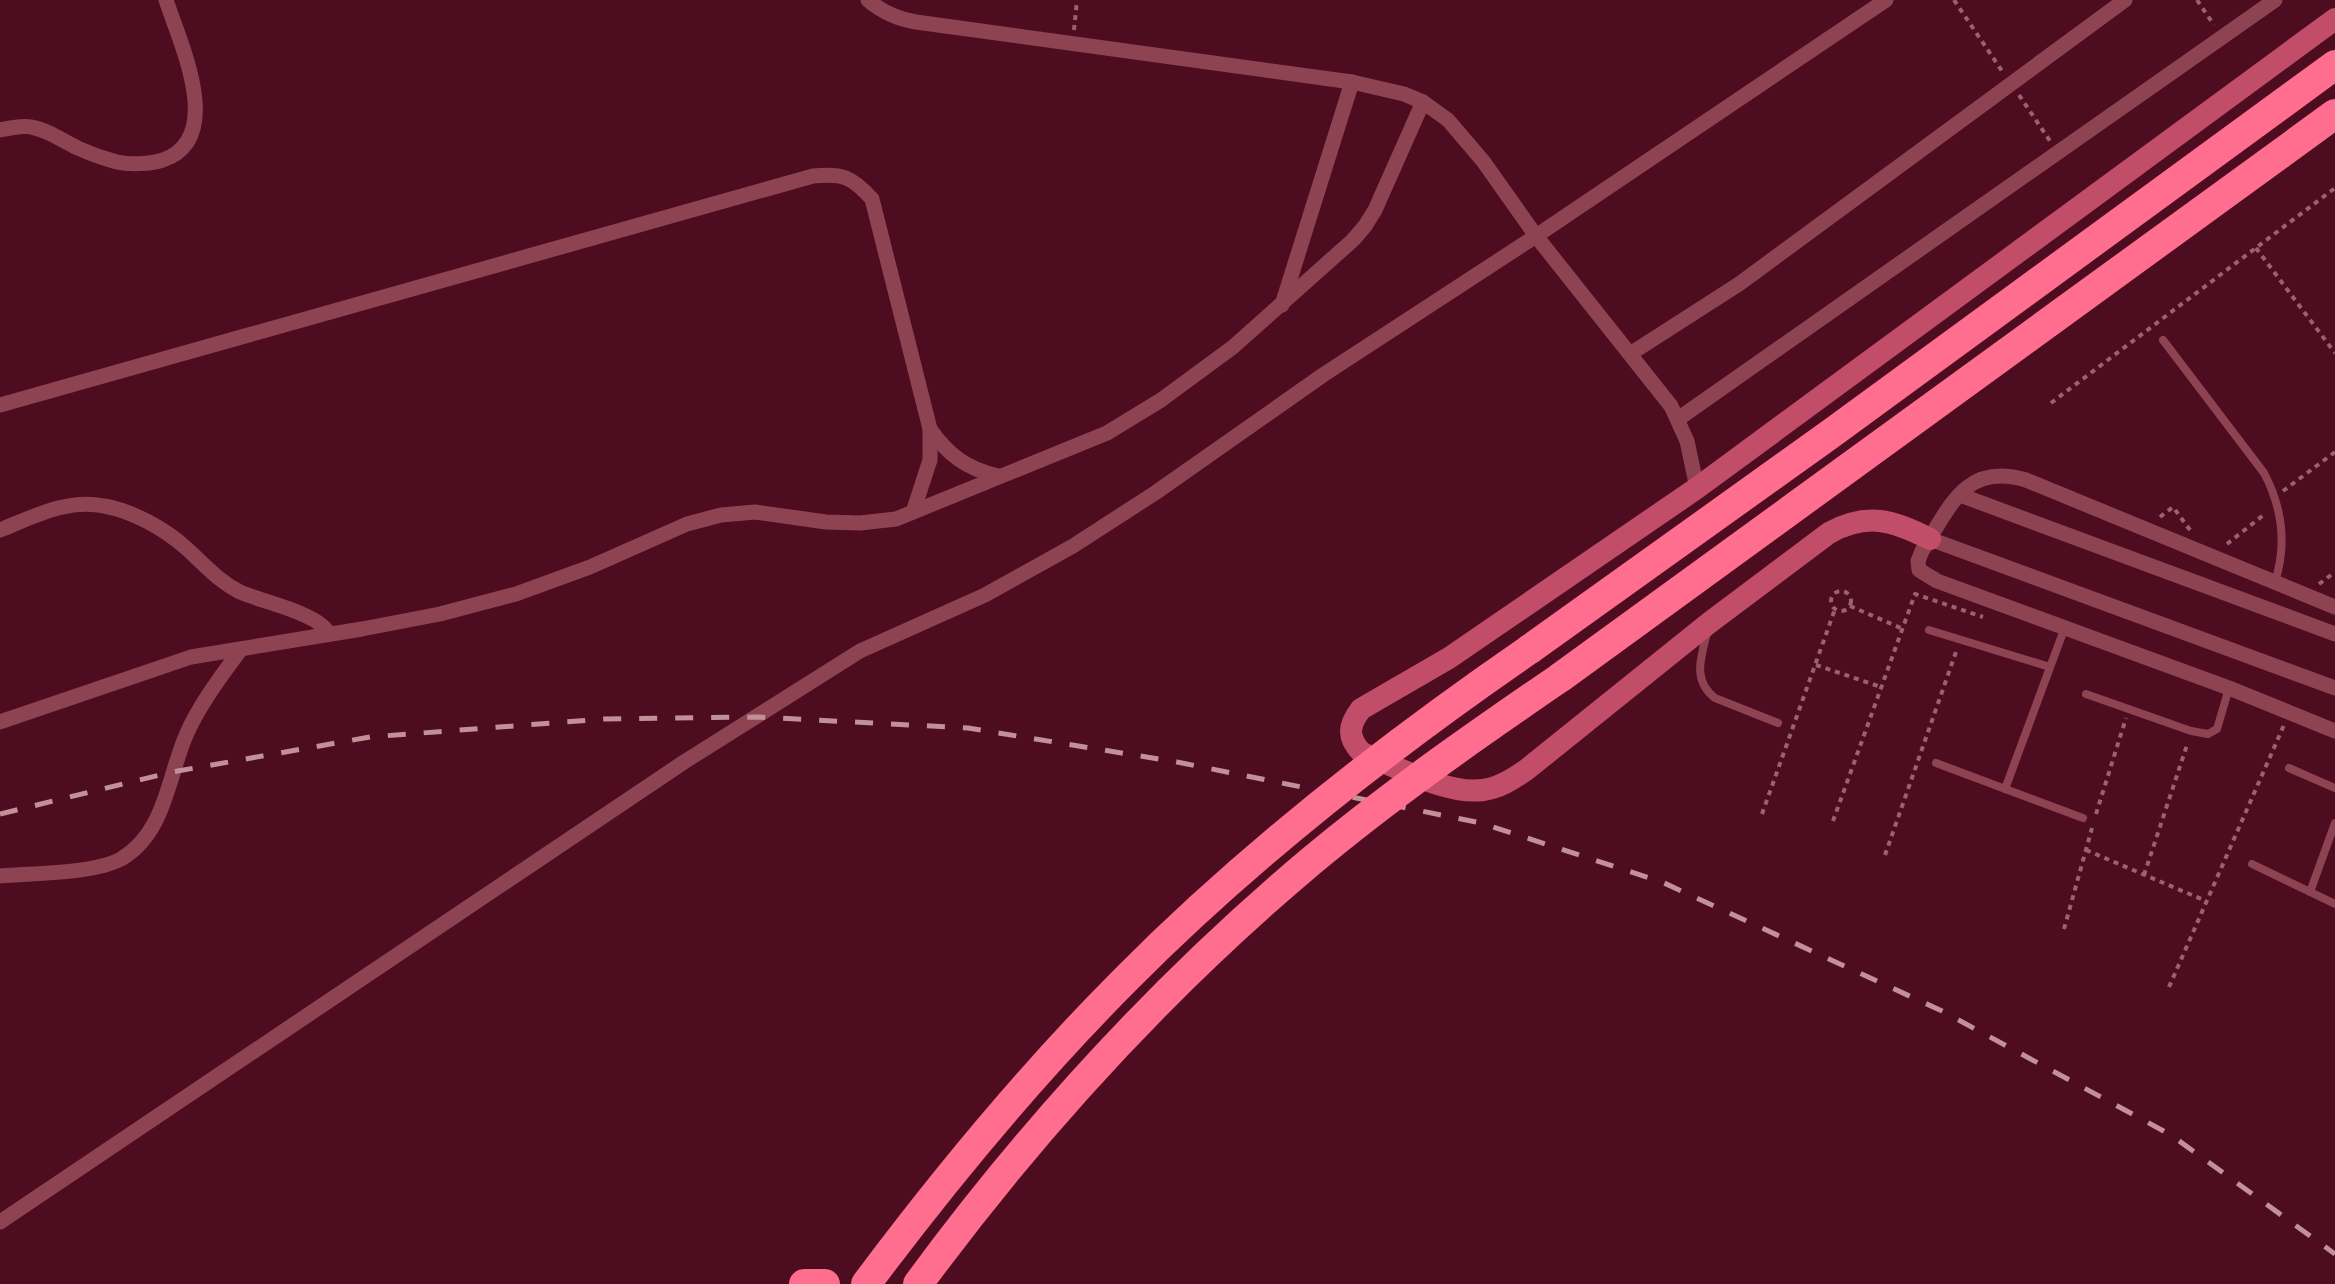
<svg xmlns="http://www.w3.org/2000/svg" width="2335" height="1284" font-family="Commissioner,sans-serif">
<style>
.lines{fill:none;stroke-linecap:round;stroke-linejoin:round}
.path{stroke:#99626f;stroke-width:4;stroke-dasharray:5 5;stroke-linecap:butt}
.lane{stroke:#8d4352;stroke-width:8}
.street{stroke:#8d4352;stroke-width:15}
.secondary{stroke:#c24d68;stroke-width:22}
.highway{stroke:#ff6e8e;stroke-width:30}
.rail{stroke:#c19099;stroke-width:5;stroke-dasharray:18 18;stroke-linecap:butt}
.highway-bridge{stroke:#ff6e8e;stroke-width:30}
</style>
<rect width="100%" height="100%" fill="#4e0c20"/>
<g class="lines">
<!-- path -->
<g class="path">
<path d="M1954 0 2002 71"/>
<path d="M2197 0 2214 25"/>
<path d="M1074 30 1077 0"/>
<path d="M2019 95 2050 141"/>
<path d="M2256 248 2335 353"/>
<path d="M2051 403 2335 188"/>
<path d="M2283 491 2335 452"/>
<path d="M2160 517 2173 507 2190 530"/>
<path d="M2227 544 2266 513"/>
<path d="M2319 584 2335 572"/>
<circle cx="1841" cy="601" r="10"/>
<path d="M1850 606 1903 629"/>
<path d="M1816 665 1881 687"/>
<path d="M1762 814 1835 609"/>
<path d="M2096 814 2126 718"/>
<path d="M1833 821 1915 594 1983 617"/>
<path d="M2086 850 2206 901"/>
<path d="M1885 855 1957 649"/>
<path d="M2144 875 2187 745"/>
<path d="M2064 929 2092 828"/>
<path d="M2169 987 2284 725"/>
</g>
<!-- lane -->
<g class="lane">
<path d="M2163 340 2264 473C2283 509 2287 544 2275 582"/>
<path d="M1929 630 2050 667"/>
<path d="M1707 633C1701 657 1692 680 1715 698L1778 723"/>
<path d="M2086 694 2191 731 2208 734 2217 729 2229 688"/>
<path d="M1936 763 2083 818"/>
<path d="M2289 768 2335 788"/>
<path d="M2005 789 2065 627"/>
<path d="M2252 864 2335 904"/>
<path d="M2310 892 2335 823"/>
</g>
<!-- street -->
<g class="street">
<path d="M868 0C882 12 898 19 916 22L1352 82 1404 94 1423 102 1448 120 1483 161 1536 236 1671 406 1687 441 1697 488"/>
<path d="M0 130C10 128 21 125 31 127 49 130 64 142 80 149 91 154 105 159 117 162 130 165 150 164 163 160 226 138 180 43 166 0"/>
<path d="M1282 305 1352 82"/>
<path d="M1630 354 1739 284 2125 0"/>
<path d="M0 405 813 176C843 173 852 177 872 199L930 429V460L913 512"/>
<path d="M1678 419 2275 0"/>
<path d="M930 429C948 455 967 469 998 476"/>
<path d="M1960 495 2335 634"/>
<path d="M0 530C33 517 68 498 104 506 133 511 165 529 186 548 204 564 218 581 240 592 262 602 319 613 329 634"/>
<path d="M1930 539 2335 688"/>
<path d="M2335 607 2026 480C1965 462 1950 507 1922 551L1918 561 1919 570 1937 581 2229 688 2335 731"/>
<path d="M0 722 191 657 362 629 440 614 516 594 590 567 687 524 721 515 755 512 826 522 860 523 896 519 1107 433 1161 400 1233 347 1353 240 1365 226 1375 210 1423 102"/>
<path d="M0 876C33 873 93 874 121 859 166 833 168 775 187 733 201 702 222 675 241 649"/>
<path d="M0 1222 684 762 860 651 985 595 1073 546 1155 493 1323 375 1536 236 1886 0"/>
</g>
<!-- secondary -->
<path class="secondary" d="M1930 539C1893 520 1867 512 1829 533L1709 623 1526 770C1513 779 1499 788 1483 790 1446 795 1396 766 1362 753 1347 737 1348 726 1361 709L1449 658 1697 488 2335 19"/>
<!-- highway -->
<g class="highway">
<path d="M1530 649 1829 435 2335 65"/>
<path d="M1561 677 2335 114"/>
<path d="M804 1284H825"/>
</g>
<!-- rail -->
<path class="rail" d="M0 814 172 772 370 737 604 719 757 717 968 728 1177 762 1481 823 1662 882 1942 1011 2171 1135 2335 1254"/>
<!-- highway-bridge -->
<g class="highway-bridge">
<path d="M866 1284C946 1177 1031 1074 1126 979 1249 855 1386 748 1530 649"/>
<path d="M918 1284C1032 1129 1163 986 1310 862 1390 795 1475 736 1561 677"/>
</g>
</g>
</svg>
